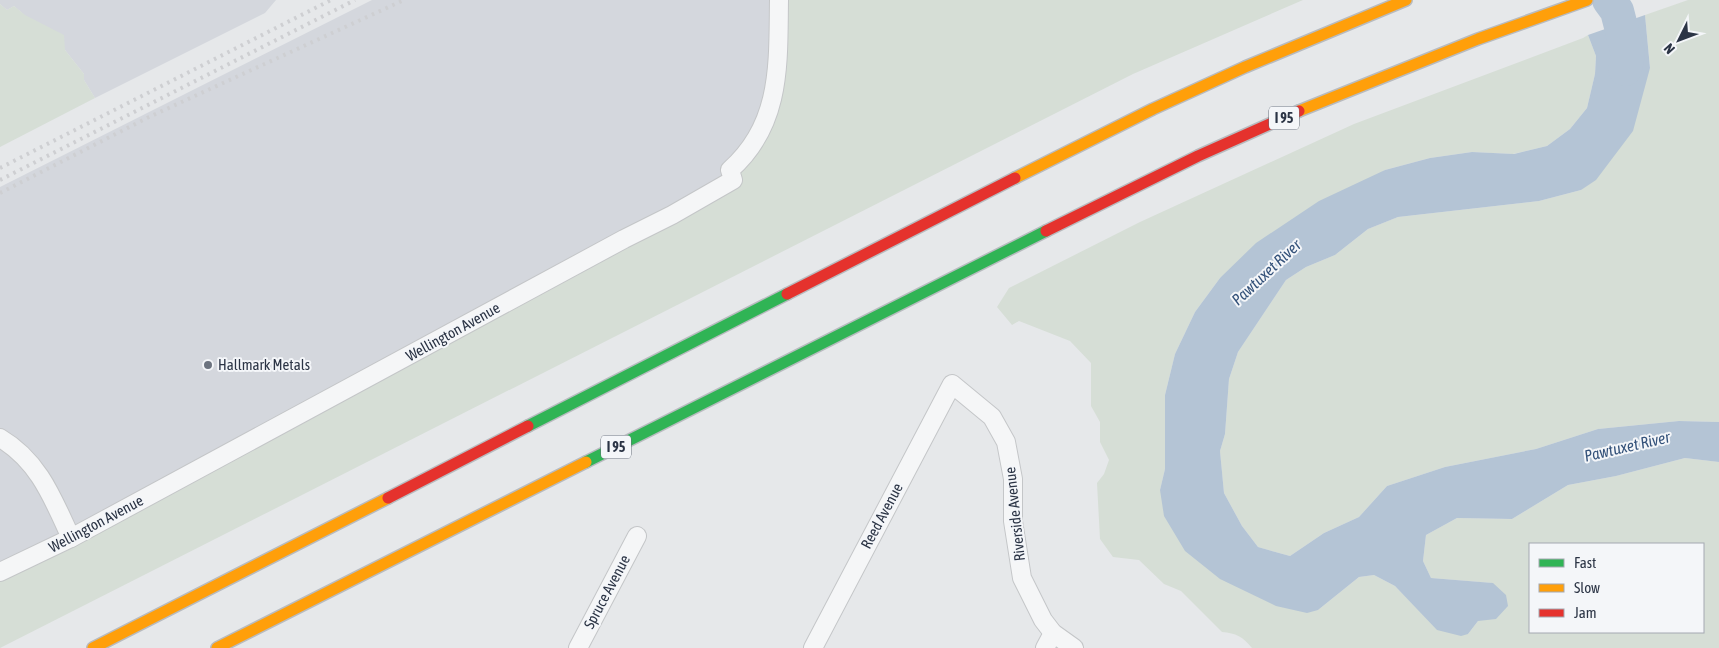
<svg xmlns="http://www.w3.org/2000/svg" width="1719" height="648" font-family="'Asap Condensed',sans-serif">
<style>
.built{fill:#d4d7dd}
.green{fill:#d6ded6;fill-rule:evenodd}
.water{fill:#b4c4d5}
.lines{fill:none;stroke-linecap:round;stroke-linejoin:round}
.river{stroke:#b4c4d5;stroke-width:34}
.street-casing{stroke:#c4c6c8;stroke-width:20}
.fast-casing{stroke:#b8bbbf;stroke-width:14}
.slow-casing{stroke:#b8bbbf;stroke-width:14}
.jam-casing{stroke:#b8bbbf;stroke-width:14}
.street{stroke:#f5f6f7;stroke-width:18}
.fast{stroke:#30b455;stroke-width:11}
.slow{stroke:#ff9f0a;stroke-width:11}
.jam{stroke:#e5322d;stroke-width:11}
.rail{stroke:#cecfd2;stroke-width:4;stroke-dasharray:2.5 5;stroke-linecap:butt}
.poi-dot{fill:#6c737f;stroke:#f4f6f9;stroke-width:2}
.labels{text-anchor:middle;stroke-width:4;stroke-linejoin:round;paint-order:stroke}
.shield{fill:#f4f6f9;stroke:#676e7b;stroke-width:1}
.shield-label{font-size:14px;font-weight:bold;fill:#2b3445}
.street-label{font-size:15px;fill:#2b3445;stroke:#f4f6f9}
.poi-label{font-size:15px;fill:#2b3445;stroke:#f4f6f9;text-anchor:start}
.water-label{font-size:16px;font-style:italic;fill:#34527a;stroke:#f4f6f9}
</style>
<rect width="100%" height="100%" fill="#e6e8ea"/>
<!-- built -->
<g class="built">
<path d="M0 0H276L265 13 95 98 84 80V74L65 50 14 6 7 10 0 4Z"/>
<path d="M372 0H777L762 123 729 173 702 194 0 573V187Z"/>
</g>
<!-- green -->
<g class="green">
<path d="M777 0H1303L1133 74 0 648V573L684 206 729 173 762 123Z"/>
<path d="M1688 0H1719V422L1679 421 1598 429 1536 449 1445 467 1387 486 1359 517 1324 533 1290 556 1258 547 1242 526 1224 493 1220 451 1225 434 1229 379 1238 352 1286 280 1306 267 1335 255 1368 229 1398 217 1539 201 1581 190 1650 68 1645 15Z"/>
<path d="M0 4 7 10 14 6 25 15 64 35 65 50 84 74V80L95 98 0 147Z"/>
<path d="M1588 35 1596 56 1595 74 1587 108 1570 129 1547 146 1513 154 1472 152 1430 158 1385 170 1220 278 1195 312 1175 354 1165 395V469L1160 490 1318 610 1359 577 1374 575 1395 586 1437 629 1468 634 1478 621 1492 583 1431 578 1423 561 1426 535 1457 518 1512 519 1568 485 1616 476 1685 458 1719 462V648H1252C1243 637 1236 633 1222 632L1181 591 1164 584 1139 560 1113 557 1100 539 1097 483 1104 474 1109 460 1100 442V422L1091 406V363L1070 341 1019 321 1012 325 997 307 1009 288 1140 222 1354 124 1583 38ZM1530 544H1703V632H1530Z"/>
</g>
<!-- water -->
<path class="water" d="M1645 15 1650 68 1633 131 1596 180 1581 190 1539 201 1398 217 1368 229 1335 255 1306 267 1286 280 1238 352 1229 379 1225 434 1220 451 1224 493 1242 526 1258 547 1290 556 1324 533 1359 517 1387 486 1445 467 1536 449 1598 429 1679 421 1719 422V462L1685 458 1616 476 1568 485 1512 519 1457 518 1426 535 1423 561 1431 578 1493 583 1506 595 1508 606 1496 619 1478 621 1468 634 1461 636 1437 630 1395 586 1374 575 1359 577 1318 610 1307 613 1276 606 1220 579 1185 551 1164 516 1160 490 1165 469V395L1175 354 1195 312 1220 278 1256 243 1319 201 1385 170 1430 158 1472 152 1514 154 1547 146 1570 129 1587 108 1595 74 1596 56 1588 35Z"/>
<g class="lines">
<!-- river -->
<path class="river" d="M1609 0 1617 11 1628 54 1625 69"/>
<!-- street casing -->
<g class="street-casing">
<g id="street">
<path d="M0 438C39 461 53 499 71 538"/>
<path d="M0 572 71 538 624 239 672 215 733 180 730 170C782 124 778 63 779 0"/>
<path d="M578 648 637 536"/>
<path d="M813 648 952 384 992 417 1006 442 1013 479V521L1022 578 1043 620 1053 633 1074 648"/>
<path d="M1045 648 1053 633"/>
</g>
</g>
<!-- fast casing -->
<g class="fast-casing">
<g id="fast">
<path d="M528 426 787 294"/>
<path d="M586 462 1046 231"/>
</g>
</g>
<!-- slow casing -->
<g class="slow-casing">
<g id="slow">
<path d="M1299 111 1478 39 1587 0"/>
<path d="M1015 178 1153 109 1245 67 1406 0"/>
<path d="M93 648 388 498"/>
<path d="M217 648 586 462"/>
</g>
</g>
<!-- jam casing -->
<g class="jam-casing">
<g id="jam">
<path d="M1046 231 1198 156 1299 111"/>
<path d="M787 294 1015 178"/>
<path d="M388 498 528 426"/>
</g>
</g>
<!-- street -->
<use href="#street" class="street"/>
<!-- fast -->
<use href="#fast" class="fast"/>
<!-- slow -->
<use href="#slow" class="slow"/>
<!-- jam -->
<use href="#jam" class="jam"/>
<!-- rail -->
<g class="rail">
<path d="M0 168 331 0"/>
<path d="M0 180 355 0"/>
<path d="M0 193 149 117 404 0"/>
</g>
</g>
<!-- markers -->
<circle class="poi-dot" cx="208" cy="365" r="5"/>
<g class="labels">
<!-- shield labels -->
<g class="shield">
<rect x="1269" y="106.5" width="30" height="23" rx="4"/>
<rect x="601" y="435.5" width="30" height="23" rx="4"/>
</g>
<g class="shield-label">
<text x="1284" y="123">I 95</text>
<text x="616" y="452">I 95</text>
</g>
<!-- street labels -->
<g class="street-label">
<text transform="translate(453 332) rotate(-29)" y="5">Wellington Avenue</text>
<text transform="translate(1015 514) rotate(-96)" y="5">Riverside Avenue</text>
<text transform="translate(882 516) rotate(-62)" y="5">Reed Avenue</text>
<text transform="translate(96 524) rotate(-28)" y="5">Wellington Avenue</text>
<text transform="translate(607 592) rotate(-62)" y="5">Spruce Avenue</text>
</g>
<!-- poi labels -->
<g class="poi-label">
<text x="218" y="370">Hallmark Metals</text>
</g>
<!-- water labels -->
<g class="water-label">
<text transform="translate(1266 272) rotate(-43)" y="6">Pawtuxet River</text>
<text transform="translate(1627 446) rotate(-13)" y="6">Pawtuxet River</text>
</g>
</g>
<!-- legend -->
<rect x="1529" y="543" width="175" height="90" fill="#f4f6f9" stroke="#a4a8b1"/>
<rect x="1539" y="559" width="25" height="8" fill="#30b455" stroke="#a4a8b1"/>
<text x="1574" y="568" font-size="15" fill="#2b3445">Fast</text>
<rect x="1539" y="584" width="25" height="8" fill="#ff9f0a" stroke="#a4a8b1"/>
<text x="1574" y="593" font-size="15" fill="#2b3445">Slow</text>
<rect x="1539" y="609" width="25" height="8" fill="#e5322d" stroke="#a4a8b1"/>
<text x="1574" y="618" font-size="15" fill="#2b3445">Jam</text>
<!-- north arrow -->
<g transform="translate(1679 40) rotate(228)" stroke="#f4f6f9" stroke-width="4" paint-order="stroke">
<path d="M0-4L9 19L0 12L-9 19Z" fill="#2b3445"/>
<text y="-8" font-size="14" font-weight="bold" text-anchor="middle" fill="#2b3445">N</text>
</g>
</svg>
